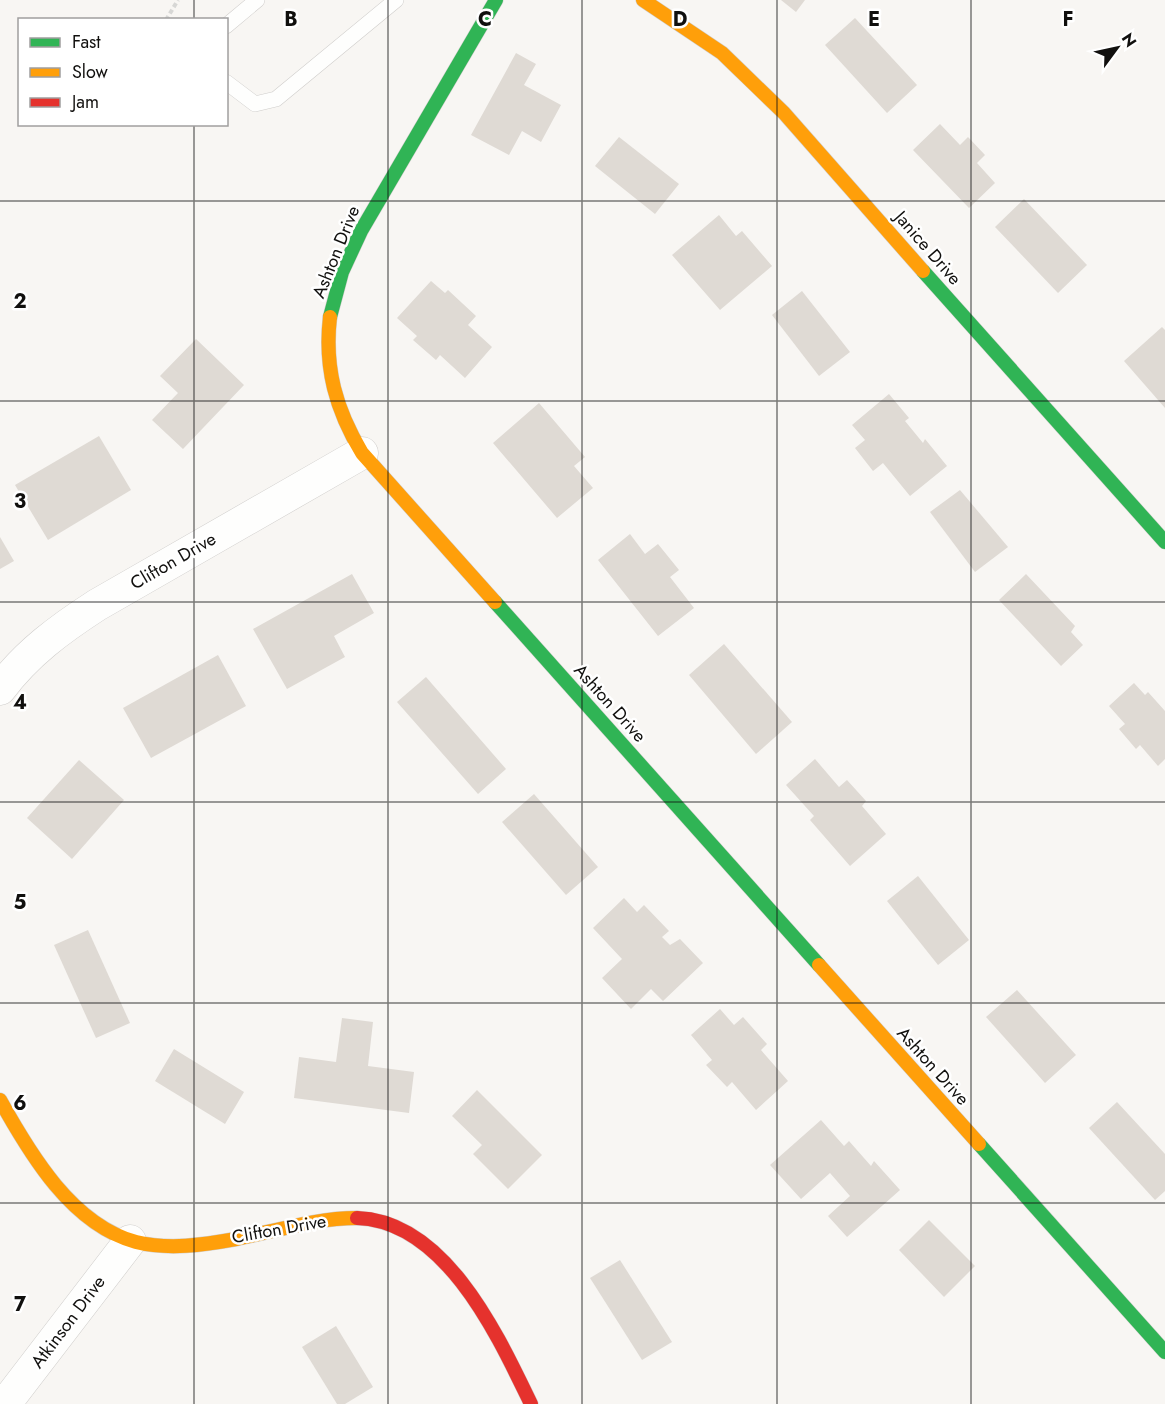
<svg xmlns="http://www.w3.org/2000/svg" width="1165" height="1404" font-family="Jost,sans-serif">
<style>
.building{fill:#dfdad4}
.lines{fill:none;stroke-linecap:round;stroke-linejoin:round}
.lane-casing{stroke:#cfcdcb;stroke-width:16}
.street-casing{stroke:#cfcdcb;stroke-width:33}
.fast-casing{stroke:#cfcdcb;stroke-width:15}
.slow-casing{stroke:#cfcdcb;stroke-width:15}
.jam-casing{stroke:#cfcdcb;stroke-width:15}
.path{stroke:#d7d7d5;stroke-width:4;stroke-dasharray:4.5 3;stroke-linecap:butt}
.lane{stroke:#fefefd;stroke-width:15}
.street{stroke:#fefefd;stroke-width:32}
.fast{stroke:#30b455;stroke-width:14}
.slow{stroke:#ff9f0a;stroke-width:14}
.jam{stroke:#e5322d;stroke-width:14}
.grid{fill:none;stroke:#11100e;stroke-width:1.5;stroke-opacity:0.55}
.labels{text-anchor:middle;stroke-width:5;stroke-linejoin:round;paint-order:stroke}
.street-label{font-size:18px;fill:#11100e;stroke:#fff}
.grid-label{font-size:20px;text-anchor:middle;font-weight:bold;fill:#11100e;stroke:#fff;stroke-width:5;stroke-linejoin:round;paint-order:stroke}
</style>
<rect width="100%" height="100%" fill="#f8f6f3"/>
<!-- building -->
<g class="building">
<path d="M781 0H805L796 12Z"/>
<path d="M855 18 917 85 887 113 825 45Z"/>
<path d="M516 53 536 64 524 85 561 105 541 142 522 131 509 155 471 135Z"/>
<path d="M940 124 960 145 968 137 985 155 977 163 995 183 969 208 913 150Z"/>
<path d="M619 137 679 184 655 214 595 166Z"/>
<path d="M1024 199 1087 265 1058 293 995 227Z"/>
<path d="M719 215 736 236 742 231 772 266 720 310 672 255Z"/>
<path d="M431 281 445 293 448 290 476 316 468 325 492 347 465 378 440 355 436 360 413 340 417 336 397 318Z"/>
<path d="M802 291 850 352 819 376 772 315Z"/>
<path d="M1162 327 1165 330V408L1124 361Z"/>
<path d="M196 339 244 385 183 449 152 420 178 393 160 376Z"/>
<path d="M889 394 909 418 905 421 923 443 925 439 947 466 910 496 883 463 873 471 855 448 865 440 852 425Z"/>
<path d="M539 403 585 457 574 466 593 488 557 518 493 443Z"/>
<path d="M99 436 131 490 48 540 15 485Z"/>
<path d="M960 490 1008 547 975 572 930 512Z"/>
<path d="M630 534 645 554 658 544 679 570 670 577 694 608 658 636 598 560Z"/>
<path d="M0 537 14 561 0 569Z"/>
<path d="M352 574 374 613 334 636 345 657 287 689 253 629Z"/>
<path d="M1026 574 1075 626 1071 632 1083 645 1061 666 999 600Z"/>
<path d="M724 644 792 722 756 754 689 675Z"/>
<path d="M218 655 246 706 151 758 123 708Z"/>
<path d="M426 677 506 769 478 794 397 702Z"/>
<path d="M1134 683 1145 695 1148 692 1165 711V759L1158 766 1140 745 1136 749 1119 729 1125 724 1109 706Z"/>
<path d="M815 759 839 787 847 780 866 801 862 806 886 834 850 866 810 820 814 816 786 785Z"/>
<path d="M79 760 124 800 72 859 27 818Z"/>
<path d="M534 794 598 867 566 895 502 822Z"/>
<path d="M918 876 969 940 938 965 887 901Z"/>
<path d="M624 898 637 912 644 905 669 931 662 937 670 945 680 939 703 963 663 1001 651 989 631 1009 602 978 622 959 593 928Z"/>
<path d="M88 930 130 1023 96 1038 54 945Z"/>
<path d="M1017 990 1076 1055 1045 1083 986 1017Z"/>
<path d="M720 1009 734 1025 743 1017 767 1044 761 1050 788 1081 756 1110 732 1082 727 1087 706 1065 712 1060 691 1035Z"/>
<path d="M342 1018 373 1022 368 1066 414 1072 409 1113 294 1098 299 1057 336 1062Z"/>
<path d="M174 1049 244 1092 225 1124 155 1081Z"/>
<path d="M477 1090 542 1155 508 1189 473 1154 482 1145 452 1116Z"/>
<path d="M1117 1102 1165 1154V1191L1155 1200 1089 1128Z"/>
<path d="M821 1120 844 1146 849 1141 871 1166 874 1161 900 1190 847 1237 828 1216 850 1196 830 1173 801 1199 770 1165Z"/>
<path d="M929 1220 975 1266 944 1297 899 1250Z"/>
<path d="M620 1260 672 1342 642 1360 590 1278Z"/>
<path d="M336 1326 373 1387 345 1404H337L302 1347Z"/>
</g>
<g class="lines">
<!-- lane casing -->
<g class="lane-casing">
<g id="lane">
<path d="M226 26 257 0"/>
<path d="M226 82 255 104 276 99 396 0"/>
</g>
</g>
<!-- street casing -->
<g class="street-casing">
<g id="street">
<path d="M0 689C27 653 60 629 97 605L362 453"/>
<path d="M5 1404 130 1241"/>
</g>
</g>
<!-- fast casing -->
<g class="fast-casing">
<g id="fast">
<path d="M923 271 1165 542"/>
<path d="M330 317 342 272 361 231 496 0"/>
<path d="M495 602 819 965"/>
<path d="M979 1144 1165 1352"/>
</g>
</g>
<!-- slow casing -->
<g class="slow-casing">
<g id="slow">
<path d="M643 0 722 53 784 113 923 271"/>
<path d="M330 317C324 368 336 410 362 453L495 602"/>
<path d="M819 965 979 1144"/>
<path d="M0 1100C30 1154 72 1225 136 1242 169 1250 203 1245 236 1239 276 1231 316 1218 357 1218"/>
</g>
</g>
<!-- jam casing -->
<g class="jam-casing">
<path id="jam" d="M357 1218C446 1221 498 1336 531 1404"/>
</g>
<!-- path -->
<path class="path" d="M166 20 178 0"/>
<!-- lane -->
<use href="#lane" class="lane"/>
<!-- street -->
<use href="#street" class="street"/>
<!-- fast -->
<use href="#fast" class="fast"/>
<!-- slow -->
<use href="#slow" class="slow"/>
<!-- jam -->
<use href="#jam" class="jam"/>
</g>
<!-- grid -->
<path class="grid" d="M194 0V20M388 0V1404M582 0V1404M777 0V1404M971 0V1404M194 124V1404M0 201H1165M0 401H1165M0 602H1165M0 802H1165M0 1003H1165M0 1203H1165"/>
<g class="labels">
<!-- street labels -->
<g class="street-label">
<text transform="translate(928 248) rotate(49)" y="6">Janice Drive</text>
<text transform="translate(336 252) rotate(-68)" y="6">Ashton Drive</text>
<text transform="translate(173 561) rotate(-30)" y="6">Clifton Drive</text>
<text transform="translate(610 703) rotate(48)" y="6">Ashton Drive</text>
<text transform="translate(933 1066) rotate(48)" y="6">Ashton Drive</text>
<text transform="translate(279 1229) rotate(-10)" y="6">Clifton Drive</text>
<text transform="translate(68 1322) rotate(-53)" y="6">Atkinson Drive</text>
</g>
</g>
<g class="grid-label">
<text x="291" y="26">B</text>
<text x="485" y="26">C</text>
<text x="680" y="26">D</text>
<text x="874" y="26">E</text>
<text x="1068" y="26">F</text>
<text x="20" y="308">2</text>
<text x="20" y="508">3</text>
<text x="20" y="709">4</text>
<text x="20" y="909">5</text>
<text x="20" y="1110">6</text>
<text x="20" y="1311">7</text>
</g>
<!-- legend -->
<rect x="18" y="18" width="210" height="108" fill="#ffffff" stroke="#a09f9f" stroke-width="1.5"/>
<rect x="30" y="38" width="30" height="9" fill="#30b455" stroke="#a09f9f" stroke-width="1.5"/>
<text x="72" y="48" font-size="18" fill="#11100e">Fast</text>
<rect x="30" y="68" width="30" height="9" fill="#ff9f0a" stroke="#a09f9f" stroke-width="1.5"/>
<text x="72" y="78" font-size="18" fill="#11100e">Slow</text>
<rect x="30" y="98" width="30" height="9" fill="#e5322d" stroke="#a09f9f" stroke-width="1.5"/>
<text x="72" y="108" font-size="18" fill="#11100e">Jam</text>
<!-- north arrow -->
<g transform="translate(1117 48) rotate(57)" stroke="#ffffff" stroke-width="4.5" paint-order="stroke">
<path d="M0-4.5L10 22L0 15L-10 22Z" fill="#11100e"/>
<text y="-9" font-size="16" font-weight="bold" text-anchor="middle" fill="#11100e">N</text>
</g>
</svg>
